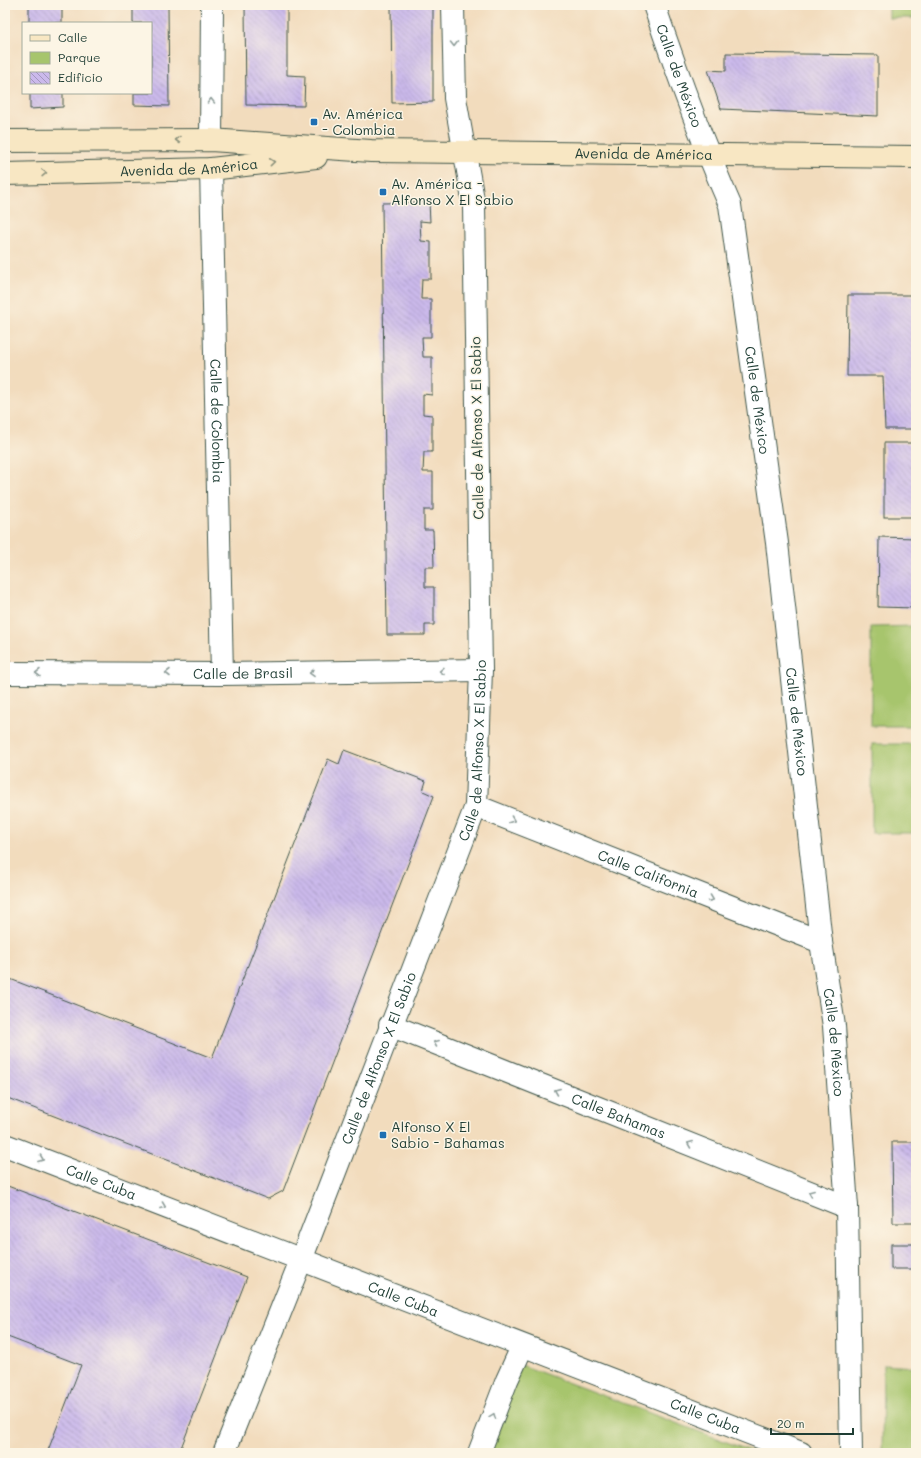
<svg xmlns="http://www.w3.org/2000/svg" width="921" height="1458" font-family="Mali,sans-serif">
<style>
.park{fill:#a7c56d;stroke:#638150}
.building{fill:url(#building-back-hatch)}
.lines{fill:none;stroke-linecap:round;stroke-linejoin:round}
.street-casing{stroke:#3f5549;stroke-width:24}
.secondary-casing{stroke:#3f5549;stroke-width:24}
.street{stroke:#fff;stroke-width:22}
.secondary{stroke:#f8e7c3;stroke-width:22}
.oneway{stroke:#8f9e9a}
.oneway2{stroke:#8c927c}
.poi-dot{fill:#1f6fb2;stroke:#fcf5e5;stroke-width:1.5}
.labels{text-anchor:middle;stroke-width:3;stroke-linejoin:round;paint-order:stroke}
.street-label{font-size:14px;fill:#1f3d34;stroke:#fcf5e5}
.poi-label{font-size:14px;fill:#1f3d34;stroke:#fcf5e5;text-anchor:start}
</style>
<defs>
<pattern id="building-back-hatch" width="6" height="6" patternUnits="userSpaceOnUse"><rect width="6" height="6" fill="#cbb9eb"/><path d="M-1 5l2 2M0 0l6 6M5-1l2 2" fill="none" stroke="#a498bf"/></pattern>
</defs>
<rect width="100%" height="100%" fill="#fcf5e5"/>
<filter id="ink" filterUnits="userSpaceOnUse"><feTurbulence type="fractalNoise" baseFrequency=".025" numOctaves="2"/><feDisplacementMap in="SourceGraphic" scale="8" xChannelSelector="R" yChannelSelector="G"/><feConvolveMatrix kernelMatrix="1 2 1 2 8 2 1 2 1" color-interpolation-filters="sRGB"/></filter>
<filter id="wash" filterUnits="userSpaceOnUse"><feTurbulence type="fractalNoise" baseFrequency=".012" numOctaves="4" result="noise"/><feDisplacementMap in="SourceGraphic" scale="16" xChannelSelector="R" yChannelSelector="G"/><feGaussianBlur stdDeviation="0.9" result="paint"/><feColorMatrix in="noise" values="0 0 0 0 0 0 0 0 0 0 0 0 0 0 0 0 0 1.4 0 .05"/><feComposite in="paint" operator="in"/></filter>
<g filter="url(#wash)">
<rect width="100%" height="100%" fill="#f2dcbd"/>
<!-- park -->
<g class="park">
<rect x="889" y="5" width="27" height="13"/>
<path d="M916 626V726H871V627Z"/>
<rect x="872" y="744" width="44" height="89"/>
<path d="M516 1363 756 1453H484Z"/>
<path d="M883 1365 916 1367V1453H882Z"/>
</g>
<g id="blocks">
<!-- building -->
<g class="building">
<rect x="29" y="5" width="33" height="18"/>
<path d="M133 5H168L169 106 134 105V93H151V23H133Z"/>
<path d="M245 5H287V75L305 76 304 106 246 105Z"/>
<path d="M391 5H433V102L392 103Z"/>
<path d="M726 53 878 55V116L721 109 708 70 726 71Z"/>
<path d="M30 93H63V107L30 109Z"/>
<path d="M429 202 430 222 420 221 421 241 431 242V279H422L421 299H431V337H422L423 357H432V395L423 394V414L432 415V452H424L423 472H433V510H424V530H433L434 567H425V587H434V625H425V635H387L382 203Z"/>
<path d="M848 295H916V429H885L883 376H847Z"/>
<rect x="884" y="443" width="32" height="74"/>
<path d="M879 537 916 538V608L878 607Z"/>
<path d="M344 750 426 781 423 791 434 796 283 1191 268 1199 5 1097V977L212 1058 328 759 339 764Z"/>
<path d="M892 1142H916V1223H893Z"/>
<path d="M5 1185 247 1277 179 1453H47L81 1365 5 1336Z"/>
<rect x="891" y="1244" width="25" height="25"/>
</g>
</g>
</g>
<g filter="url(#ink)">
<use href="#blocks" fill-opacity="0" stroke="#3f5549" stroke-width="1"/>
<g class="lines">
<!-- street casing -->
<g class="street-casing">
<g id="street">
<path id="s1" d="M654 5C677 73 701 139 730 205L777 543 821 942 834 1026 847 1207 851 1453"/>
<path d="M211 140 212 5"/>
<path id="s2" d="M211 169 222 674"/>
<path id="s3" d="M5 673 222 674 481 670"/>
<path id="s4" d="M476 806 821 942"/>
<path id="s5" d="M390 1025 847 1207"/>
<path id="s6" d="M5 1145 801 1453"/>
<path id="s7" d="M224 1453 301 1260 476 806 481 670 474 205 455 98 453 5"/>
<path d="M479 1453 507 1380 522 1347"/>
</g>
</g>
<!-- secondary casing -->
<g class="secondary-casing">
<g id="secondary">
<path id="s8" d="M5 141 211 140 371 151 916 157"/>
<path id="s9" d="M5 174 211 169 316 157"/>
</g>
</g>
<!-- street -->
<use href="#street" class="street"/>
<!-- secondary -->
<use href="#secondary" class="secondary"/>
</g>
<!-- one-way arrows -->
<defs><path id="oneway-chevron" d="M-2-3.5L2.5 0L-2 3.5" fill="none" stroke-width="1.6" stroke-linecap="round" stroke-linejoin="round"/></defs>
<g class="oneway">
<use href="#oneway-chevron" transform="translate(454 44) rotate(89)"/>
<use href="#oneway-chevron" transform="translate(211 101) rotate(-90)"/>
<use href="#oneway-chevron" transform="translate(442 671) rotate(179)"/>
<use href="#oneway-chevron" transform="translate(38 673) rotate(-180)"/>
<use href="#oneway-chevron" transform="translate(168 673) rotate(-180)"/>
<use href="#oneway-chevron" transform="translate(312 673) rotate(179)"/>
<use href="#oneway-chevron" transform="translate(512 820) rotate(21)"/>
<use href="#oneway-chevron" transform="translate(711 899) rotate(21)"/>
<use href="#oneway-chevron" transform="translate(436 1043) rotate(-158)"/>
<use href="#oneway-chevron" transform="translate(557 1091) rotate(-158)"/>
<use href="#oneway-chevron" transform="translate(690 1144) rotate(-158)"/>
<use href="#oneway-chevron" transform="translate(41 1159) rotate(21)"/>
<use href="#oneway-chevron" transform="translate(811 1193) rotate(-158)"/>
<use href="#oneway-chevron" transform="translate(163 1206) rotate(21)"/>
<use href="#oneway-chevron" transform="translate(493 1416) rotate(-69)"/>
</g>
<g class="oneway2">
<use href="#oneway-chevron" transform="translate(178 140) rotate(180)"/>
<use href="#oneway-chevron" transform="translate(272 162) rotate(-6)"/>
<use href="#oneway-chevron" transform="translate(44 173) rotate(-1)"/>
</g>
</g>
<!-- markers -->
<g class="poi-dot">
<rect x="310" y="118" width="8" height="8" rx="2"/>
<rect x="379" y="188" width="8" height="8" rx="2"/>
<rect x="379" y="1131" width="8" height="8" rx="2"/>
</g>
<g class="labels">
<!-- street labels -->
<g class="street-label">
<text dy="5" stroke="none"><textPath href="#s1" startOffset="75">Calle de México</textPath></text>
<text dy="5" stroke="none"><textPath href="#s8" startOffset="639">Avenida de América</textPath></text>
<text dy="5" stroke="none"><textPath href="#s9" startOffset="184">Avenida de América</textPath></text>
<text dy="5" stroke="none"><textPath href="#s1" startOffset="411">Calle de México</textPath></text>
<text dy="5" stroke="none"><textPath href="#s2" startOffset="252">Calle de Colombia</textPath></text>
<text transform="translate(477 428) rotate(-91)" y="5">Calle de Alfonso X El Sabio</text>
<text dy="5" stroke="none"><textPath href="#s3" startOffset="238">Calle de Brasil</textPath></text>
<text dy="5" stroke="none"><textPath href="#s1" startOffset="735">Calle de México</textPath></text>
<text dy="5" stroke="none"><textPath href="#s7" startOffset="749">Calle de Alfonso X El Sabio</textPath></text>
<text dy="5" stroke="none"><textPath href="#s4" startOffset="185">Calle California</textPath></text>
<text dy="5" stroke="none"><textPath href="#s1" startOffset="1058">Calle de México</textPath></text>
<text dy="5" stroke="none"><textPath href="#s7" startOffset="424">Calle de Alfonso X El Sabio</textPath></text>
<text dy="5" stroke="none"><textPath href="#s5" startOffset="246">Calle Bahamas</textPath></text>
<text dy="5" stroke="none"><textPath href="#s6" startOffset="103">Calle Cuba</textPath></text>
<text dy="5" stroke="none"><textPath href="#s6" startOffset="427">Calle Cuba</textPath></text>
<text dy="5" stroke="none"><textPath href="#s6" startOffset="751">Calle Cuba</textPath></text>
</g>
<!-- poi labels -->
<g class="poi-label">
<text x="322" y="119">Av. América<tspan x="322" dy="16">- Colombia</tspan></text>
<text x="391" y="189">Av. América -<tspan x="391" dy="16">Alfonso X El Sabio</tspan></text>
<text x="391" y="1132">Alfonso X El<tspan x="391" dy="16">Sabio - Bahamas</tspan></text>
</g>
</g>
<!-- margin -->
<rect width="921" height="1458" fill="none" stroke="#fcf5e5" stroke-width="20"/>
<!-- legend -->
<rect x="22" y="22" width="130" height="72" fill="#fcf5e5" stroke="#a4ab9e"/>
<rect x="30" y="35" width="20" height="6" fill="#f8e7c3" stroke="#a4ab9e"/>
<text x="58" y="42" font-size="12" fill="#1f3d34">Calle</text>
<rect x="30" y="52" width="20" height="12" fill="#a7c56d" stroke="#a4ab9e"/>
<text x="58" y="62" font-size="12" fill="#1f3d34">Parque</text>
<rect x="30" y="72" width="20" height="12" fill="url(#building-back-hatch)" stroke="#a4ab9e"/>
<text x="58" y="82" font-size="12" fill="#1f3d34">Edificio</text>
<!-- scale -->
<path d="M771 1428v6h82v-6" fill="none" stroke="#1f3d34" stroke-width="2"/>
<text x="777" y="1428" font-size="12" fill="#1f3d34" stroke="#fcf5e5" stroke-width="3" paint-order="stroke">20 m</text>
</svg>
